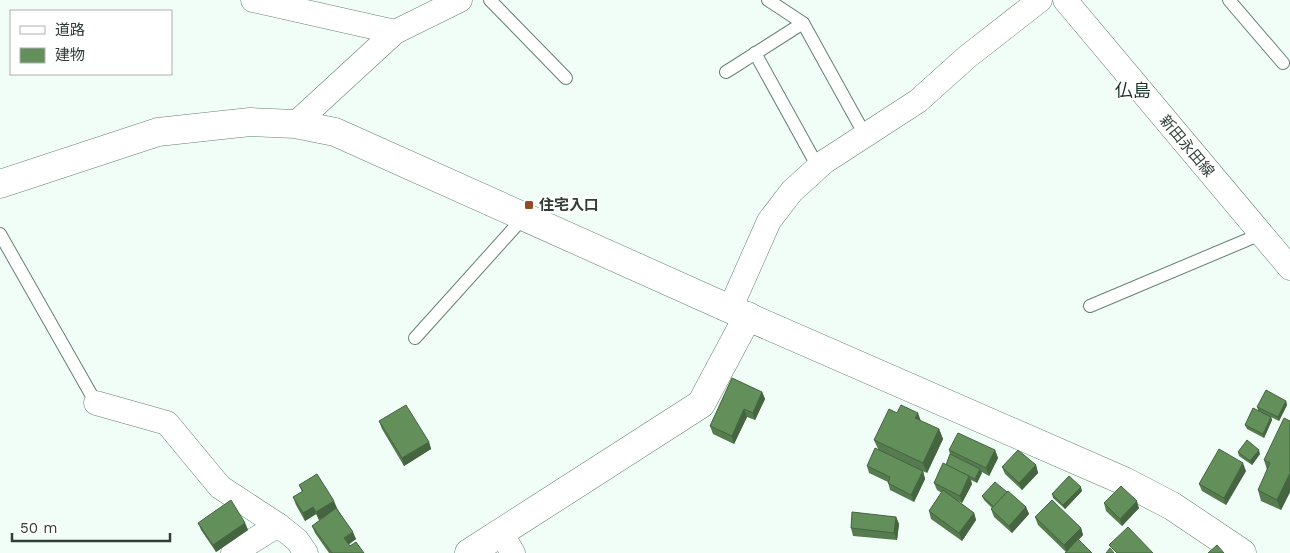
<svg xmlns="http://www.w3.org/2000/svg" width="1290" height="553" font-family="'Work Sans','Noto Sans JP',sans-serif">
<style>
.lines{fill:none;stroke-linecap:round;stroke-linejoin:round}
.lane-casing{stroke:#638273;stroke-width:14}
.street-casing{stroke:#638273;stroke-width:25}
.secondary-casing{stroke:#638273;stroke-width:29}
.lane{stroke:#fff;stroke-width:12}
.street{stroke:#fff;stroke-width:24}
.secondary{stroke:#fff;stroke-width:28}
.wall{fill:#557b4e}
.shaded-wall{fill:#456440}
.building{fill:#638f5b;stroke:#456440}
.poi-dot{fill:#924a27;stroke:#fff;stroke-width:2}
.labels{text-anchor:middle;stroke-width:5;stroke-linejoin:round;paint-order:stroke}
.street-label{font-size:15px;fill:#303e37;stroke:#fff}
.poi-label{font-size:15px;font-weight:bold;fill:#303e37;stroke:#fff;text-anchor:start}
.quarter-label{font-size:18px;fill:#1b372b;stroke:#fff}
</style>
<rect width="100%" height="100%" fill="#f1fef7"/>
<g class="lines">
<!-- lane casing -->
<g class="lane-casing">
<g id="lane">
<path d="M490 0 566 78"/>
<path d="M768 0 803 23 865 135"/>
<path d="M1229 0 1283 63"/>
<path d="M755 53 818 167"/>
<path d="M726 72 803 23"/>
<path d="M0 234 96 403"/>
<path d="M1090 306 1261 234"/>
<path d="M415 338 524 217"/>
</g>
</g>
<!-- street casing -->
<g class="street-casing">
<g id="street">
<path d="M253 0 395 32"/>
<path d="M1065 0 1290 268"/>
<path d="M295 124 395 32 460 0"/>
<path d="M730 309 769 221 792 191 824 162 918 101 967 57 1040 0"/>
<path d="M96 403 167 423 220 487 278 525 297 540 306 553"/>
<path d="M501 533 513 553"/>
<path d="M233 553 278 525"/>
</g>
</g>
<!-- secondary casing -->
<g class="secondary-casing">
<g id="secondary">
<path d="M0 184 158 132 250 122 295 124 335 132 730 309 1124 481 1172 506 1242 553"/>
<path d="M469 553 701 404 748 316"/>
</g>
</g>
<!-- lane -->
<use href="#lane" class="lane"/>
<!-- street -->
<use href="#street" class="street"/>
<!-- secondary -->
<use href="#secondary" class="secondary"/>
</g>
<!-- wall -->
<g class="wall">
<path d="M762 392 765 399 755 420 747 417 734 444 713 434 710 426Z"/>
<path d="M1286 401 1287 405 1279 421 1271 417 1272 420 1264 438 1247 429 1245 425 1258 410 1257 407Z"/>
<path d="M897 413 920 421 939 429 943 439 927 473 912 466 923 471 925 479 914 502 890 490 888 482 869 473 867 466 878 449 874 440Z"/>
<path d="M379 421 429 442 431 449 404 466 382 429Z"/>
<path d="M1290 421V492L1281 510 1261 501 1258 490 1267 470 1264 460Z"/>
<path d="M949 450H995L998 458 989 476 982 472 977 483 971 480 972 484 962 503 956 500 974 513 976 520 962 541 931 519 929 511 942 493 937 490 934 483 946 465 950 454Z"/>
<path d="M1238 452 1260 454 1252 465 1239 456Z"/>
<path d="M1036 465 1038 473 1022 490 1005 474 1002 467Z"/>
<path d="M1246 471 1226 505 1202 491 1199 484Z"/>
<path d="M299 485 337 508 356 539 348 544 350 546 364 553H329L315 533 312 526 330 513 319 520 316 514 305 521 296 505 293 497 302 492Z"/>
<path d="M1082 491 1065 509 1053 498 1052 494Z"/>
<path d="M1007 492 1026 507 1029 514 1012 533 994 517 991 509 992 508 984 500 982 496Z"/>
<path d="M1104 503 1139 508 1122 526 1106 511Z"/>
<path d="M896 517 899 524 897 540 853 536 851 528Z"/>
<path d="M1035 517 1081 528 1083 535 1066 552 1038 525Z"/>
<path d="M198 523H245L248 530 216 552 201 530Z"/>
</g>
<!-- shaded-wall -->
<g class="shaded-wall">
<path d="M762 392 765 399 755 420 753 413Z"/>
<path d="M1286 401 1287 405 1279 421 1278 417Z"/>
<path d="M744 409 747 417 734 444 732 436Z"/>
<path d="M918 413 922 424 915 418Z"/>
<path d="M1271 417 1272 420 1264 438 1263 434Z"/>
<path d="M939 429 943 439 927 473 923 463Z"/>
<path d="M429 442 431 449 404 466 402 458Z"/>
<path d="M995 450 998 458 989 476 986 468Z"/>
<path d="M1259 450 1260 454 1252 465 1250 461Z"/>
<path d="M1243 463 1246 471 1226 505 1224 498Z"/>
<path d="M1036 465 1038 473 1022 490 1019 483Z"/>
<path d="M980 469 982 473 977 483 975 479Z"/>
<path d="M923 471 925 479 914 502 911 495Z"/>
<path d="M1290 473V492L1281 510 1277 500Z"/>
<path d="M969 476 972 484 962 503 960 496Z"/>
<path d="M1081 487 1082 491 1065 509 1063 505Z"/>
<path d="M334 501 337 508 319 520 316 512Z"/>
<path d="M1137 501 1139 508 1122 526 1120 519Z"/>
<path d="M313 507 316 514 305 521 303 513Z"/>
<path d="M1026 507 1029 514 1012 533 1009 526Z"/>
<path d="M974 513 976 520 962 541 959 533Z"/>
<path d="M896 517 899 524 897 540 894 533Z"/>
<path d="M245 523 248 530 216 552 213 545Z"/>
<path d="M1081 528 1083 535 1067 553 1064 545Z"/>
<path d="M353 532 356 539 347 546 344 538Z"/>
</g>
<!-- building -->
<g class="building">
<path d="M732 378 762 392 753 413 744 409 732 436 710 426Z"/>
<path d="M1266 390 1286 401 1278 417 1257 407Z"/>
<path d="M406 405 429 442 402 458 379 421Z"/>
<path d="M901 405 918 413 915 418 939 429 923 463 874 440 889 409 897 413Z"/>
<path d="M1253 408 1271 417 1263 434 1245 425Z"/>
<path d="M1284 418 1290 421V473L1277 500 1258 490 1270 463 1264 460Z"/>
<path d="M958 433 995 450 986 468 949 450Z"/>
<path d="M1247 440 1259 450 1250 461 1238 452Z"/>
<path d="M875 448 923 471 911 495 888 483 890 477 867 466Z"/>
<path d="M1219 449 1243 463 1224 498 1199 484Z"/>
<path d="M1018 450 1036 465 1019 483 1002 467Z"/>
<path d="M950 454 980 469 975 479 946 465Z"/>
<path d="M943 463 969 476 960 496 934 483Z"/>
<path d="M317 474 334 501 316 512 313 507 303 513 293 497 303 491 299 485Z"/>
<path d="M1069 476 1081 487 1063 505 1052 494Z"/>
<path d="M995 482 1007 492 994 507 982 496Z"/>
<path d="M1121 486 1137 501 1120 519 1104 503Z"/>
<path d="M943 490 974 513 959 533 929 511Z"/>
<path d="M1008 491 1026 507 1009 526 991 509Z"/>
<path d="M231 500 245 523 213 545 198 523Z"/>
<path d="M1052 500 1081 528 1064 545 1035 517Z"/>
<path d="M336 508 353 532 344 538 350 546 356 542 364 553H332L312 526Z"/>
<path d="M852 512 896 517 894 533 851 528Z"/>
<path d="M1128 527 1153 553H1117L1109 545Z"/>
<path d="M1078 539 1092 553H1065Z"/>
<path d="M1217 545 1224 553H1208Z"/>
<path d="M1110 548 1114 553H1106Z"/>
</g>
<!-- markers -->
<rect class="poi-dot" x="524" y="200" width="10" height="10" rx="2.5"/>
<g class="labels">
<!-- street labels -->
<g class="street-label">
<text transform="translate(1187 146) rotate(50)" y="5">新田永田線</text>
</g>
<!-- poi labels -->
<g class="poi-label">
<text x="539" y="210">住宅入口</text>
</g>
<!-- quarter labels -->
<g class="quarter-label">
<text x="1133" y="97">仏島</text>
</g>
</g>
<!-- legend -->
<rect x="10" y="10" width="162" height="65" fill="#ffffff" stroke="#acb2af"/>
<rect x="20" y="26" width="25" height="8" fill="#ffffff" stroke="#acb2af"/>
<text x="55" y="35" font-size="15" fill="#303e37">道路</text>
<rect x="20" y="48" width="25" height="15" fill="#638f5b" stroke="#acb2af"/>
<text x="55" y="60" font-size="15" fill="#303e37">建物</text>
<!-- scale -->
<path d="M12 533v8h158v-8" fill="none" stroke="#303e37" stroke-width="2.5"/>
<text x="20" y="533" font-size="15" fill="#303e37" stroke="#ffffff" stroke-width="4" paint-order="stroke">50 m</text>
</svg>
